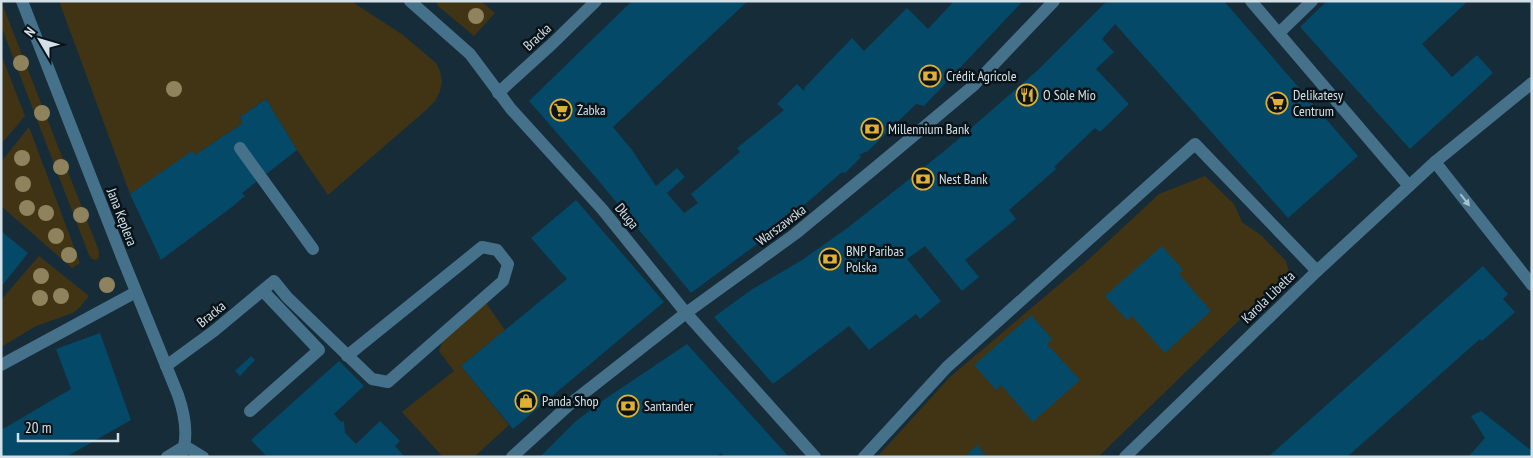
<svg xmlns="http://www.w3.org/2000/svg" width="1533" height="458" font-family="'PT Sans Narrow',sans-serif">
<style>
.green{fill:#413414}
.building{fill:#044967}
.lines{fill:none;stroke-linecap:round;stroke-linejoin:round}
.minor{stroke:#45718a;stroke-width:12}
.tree{fill:#8e835c}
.oneway{fill:#a8bfcc}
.labels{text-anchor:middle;stroke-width:5;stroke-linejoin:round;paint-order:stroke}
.street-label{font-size:14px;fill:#d3e0e8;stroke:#091318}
.poi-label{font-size:14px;fill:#d3e0e8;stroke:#091318;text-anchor:start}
</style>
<rect width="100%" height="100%" fill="#162c38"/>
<!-- green -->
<g class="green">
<path d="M1 1 99 251V257L96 260 92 259 89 255 1 26Z"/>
<path d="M59 1H351L403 35 436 63 440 71 442 81 440 91 435 101 425 111 328 195 297 150 266 99 240 117 243 123 195 155 192 152 130 194Z"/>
<path d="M436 1H481L495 13 474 36 438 6Z"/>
<path d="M1 54 25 116 1 144Z"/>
<path d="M29 127 80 263 72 268 1 206V162Z"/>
<path d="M1205 176 1234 204 1242 222 1262 236 1286 261 1289 272 1098 457H877L950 377 1087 261 1159 194Z"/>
<path d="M39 256 89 296 80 307 73 313 36 326 1 347V300Z"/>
<path d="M486 303 505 330 461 366 509 425 474 457H443L402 412 454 371 439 351 444 338Z"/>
</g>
<!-- building -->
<g class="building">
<path d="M632 1H748L613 127 632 150 656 186 677 168 685 177 667 193 684 213 698 203 691 194 740 152 737 148 784 110 777 104 797 84 804 91 805 87 852 38 864 51 907 8 928 29 954 1H1023L924 106 916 104 868 151 859 155 861 157 845 173 842 172 772 233 691 293 598 180 529 101Z"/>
<path d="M1107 1H1224L1358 156 1288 218 1115 24 1102 39 1114 52 1096 69 1129 104 1100 132 1095 128 1054 167 1056 169 1009 210 1016 219 965 260 979 277 962 291 925 246 907 259 941 301 920 319 916 314 869 350 849 326 773 384 714 317 751 290 802 260 846 229 902 185 954 143 1039 69Z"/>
<path d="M1327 1H1468L1422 44 1452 77 1477 55 1493 73 1410 149 1300 27Z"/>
<path d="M266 99 297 150 242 193 245 196 232 207 161 260 130 194 192 151 195 155 243 123 240 117Z"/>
<path d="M576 200 664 302 513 429 461 366 567 279 531 238Z"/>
<path d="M1 231 28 253 1 287Z"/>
<path d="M1162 246 1183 270 1179 274 1211 311 1165 353 1132 316 1127 320 1105 296Z"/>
<path d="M1483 266 1508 294 1503 299 1515 312 1482 341 1480 339 1347 457H1268Z"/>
<path d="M1031 315 1052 339 1047 344 1080 380 1033 422 1001 385 996 390 974 365Z"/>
<path d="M100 333 131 420 66 457H1V430L71 389 56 349Z"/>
<path d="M687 344 789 457H725L721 453 716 457H540L575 422 602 401Z"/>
<path d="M251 356 255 360 240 376 235 371Z"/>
<path d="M339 361 364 386 334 414 341 422 344 421 345 433 356 444 380 421 400 441 395 446 405 457H267L251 440Z"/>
<path d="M1481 411 1532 451V457H1468L1485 438 1471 416Z"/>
<path d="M977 445 987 457H964Z"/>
</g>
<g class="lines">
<!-- minor -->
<g class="minor">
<path d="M22 1 122 257 178 395C185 415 189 437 181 457"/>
<path d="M410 1 470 54 511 109 602 209 686 313 815 457"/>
<path d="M1251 1 1409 186"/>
<path d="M1279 33 1312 1"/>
<path d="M498 93 553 43 596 1"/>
<path d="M240 148 313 249"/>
<path d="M1435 162 1532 285"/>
<path d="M1 365 136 292"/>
<path d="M166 366 214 331 274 281 287 297 372 379 388 382 503 281 508 264 497 250 482 247 347 356"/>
<path d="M250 411 319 350 263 291"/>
<path d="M185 446 203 457"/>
<path d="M167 457 185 446"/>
<path d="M512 457 570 404 686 313 795 234 881 163 973 86 1054 1"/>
<path d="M864 457 947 367 1195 144 1317 271"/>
<path d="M1125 457 1317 271 1435 162 1532 83"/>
</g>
</g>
<!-- trees -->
<g class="tree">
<circle cx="476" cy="16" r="8"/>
<circle cx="21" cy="63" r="8"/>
<circle cx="174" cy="89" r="8"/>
<circle cx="42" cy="113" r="8"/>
<circle cx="22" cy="158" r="8"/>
<circle cx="61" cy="167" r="8"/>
<circle cx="23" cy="184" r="8"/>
<circle cx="27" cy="208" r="8"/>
<circle cx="46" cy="213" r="8"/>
<circle cx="81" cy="215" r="8"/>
<circle cx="56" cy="236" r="8"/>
<circle cx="69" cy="255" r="8"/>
<circle cx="41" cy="276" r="8"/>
<circle cx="107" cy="285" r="8"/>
<circle cx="61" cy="296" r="8"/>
<circle cx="40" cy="298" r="8"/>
</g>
<!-- one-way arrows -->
<defs><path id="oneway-solid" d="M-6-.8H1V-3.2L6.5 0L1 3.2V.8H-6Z" transform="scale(1.25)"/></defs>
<use class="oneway" href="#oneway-solid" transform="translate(1465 200) rotate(52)"/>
<!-- icons -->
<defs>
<g id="bank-ring" transform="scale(1.125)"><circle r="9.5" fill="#091318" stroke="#e0b034" stroke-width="1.5"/><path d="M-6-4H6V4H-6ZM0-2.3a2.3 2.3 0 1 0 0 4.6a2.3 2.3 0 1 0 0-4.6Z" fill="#e0b034"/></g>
<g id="restaurant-ring" transform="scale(1.125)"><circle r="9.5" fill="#091318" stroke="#e0b034" stroke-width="1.5"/><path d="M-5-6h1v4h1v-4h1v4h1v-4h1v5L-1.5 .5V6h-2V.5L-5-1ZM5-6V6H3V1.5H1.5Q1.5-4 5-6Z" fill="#e0b034"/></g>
<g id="supermarket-ring" transform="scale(1.125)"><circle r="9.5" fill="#091318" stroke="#e0b034" stroke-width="1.5"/><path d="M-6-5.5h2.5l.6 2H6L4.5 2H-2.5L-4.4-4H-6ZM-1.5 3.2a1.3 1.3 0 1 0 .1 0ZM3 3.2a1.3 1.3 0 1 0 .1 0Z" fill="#e0b034"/></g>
<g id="shop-ring" transform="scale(1.125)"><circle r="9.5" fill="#091318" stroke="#e0b034" stroke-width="1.5"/><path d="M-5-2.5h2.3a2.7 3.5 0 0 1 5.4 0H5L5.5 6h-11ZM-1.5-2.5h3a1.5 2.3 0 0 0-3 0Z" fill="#e0b034"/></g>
</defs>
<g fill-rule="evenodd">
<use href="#bank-ring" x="930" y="76"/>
<use href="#restaurant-ring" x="1027" y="95"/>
<use href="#supermarket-ring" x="1277" y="103"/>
<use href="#supermarket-ring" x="561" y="110"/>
<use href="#bank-ring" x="872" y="129"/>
<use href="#bank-ring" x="923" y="179"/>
<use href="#bank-ring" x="830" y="259"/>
<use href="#shop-ring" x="526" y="401"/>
<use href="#bank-ring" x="628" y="406"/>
</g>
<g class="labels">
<!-- street labels -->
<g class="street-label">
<text transform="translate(537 37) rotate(-43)" y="5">Bracka</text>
<text transform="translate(627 216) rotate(51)" y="5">Długa</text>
<text transform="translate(122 217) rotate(69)" y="5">Jana Keplera</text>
<text transform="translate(781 225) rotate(-37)" y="5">Warszawska</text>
<text transform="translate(1268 297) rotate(-44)" y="5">Karola Libelta</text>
<text transform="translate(211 314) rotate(-39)" y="5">Bracka</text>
</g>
<!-- poi labels -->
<g class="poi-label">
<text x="946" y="81">Crédit Agricole</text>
<text x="1043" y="100">O Sole Mio</text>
<text x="1293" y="100">Delikatesy<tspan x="1293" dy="16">Centrum</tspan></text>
<text x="577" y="115">Żabka</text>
<text x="888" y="134">Millennium Bank</text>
<text x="939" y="184">Nest Bank</text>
<text x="846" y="256">BNP Paribas<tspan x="846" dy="16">Polska</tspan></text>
<text x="542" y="406">Panda Shop</text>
<text x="644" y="411">Santander</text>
</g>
</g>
<!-- border -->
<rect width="1533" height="458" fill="none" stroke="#d3e0e8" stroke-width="5"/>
<!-- north arrow -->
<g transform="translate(40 40) rotate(308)" stroke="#091318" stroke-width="4" paint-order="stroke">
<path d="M0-4L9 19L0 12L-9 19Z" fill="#d3e0e8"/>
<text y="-8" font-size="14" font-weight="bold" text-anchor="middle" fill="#d3e0e8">N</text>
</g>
<!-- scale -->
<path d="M18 433v8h100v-8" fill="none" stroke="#d3e0e8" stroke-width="2.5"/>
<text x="25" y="433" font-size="15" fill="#d3e0e8" stroke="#091318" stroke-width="4" paint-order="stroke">20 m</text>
</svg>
